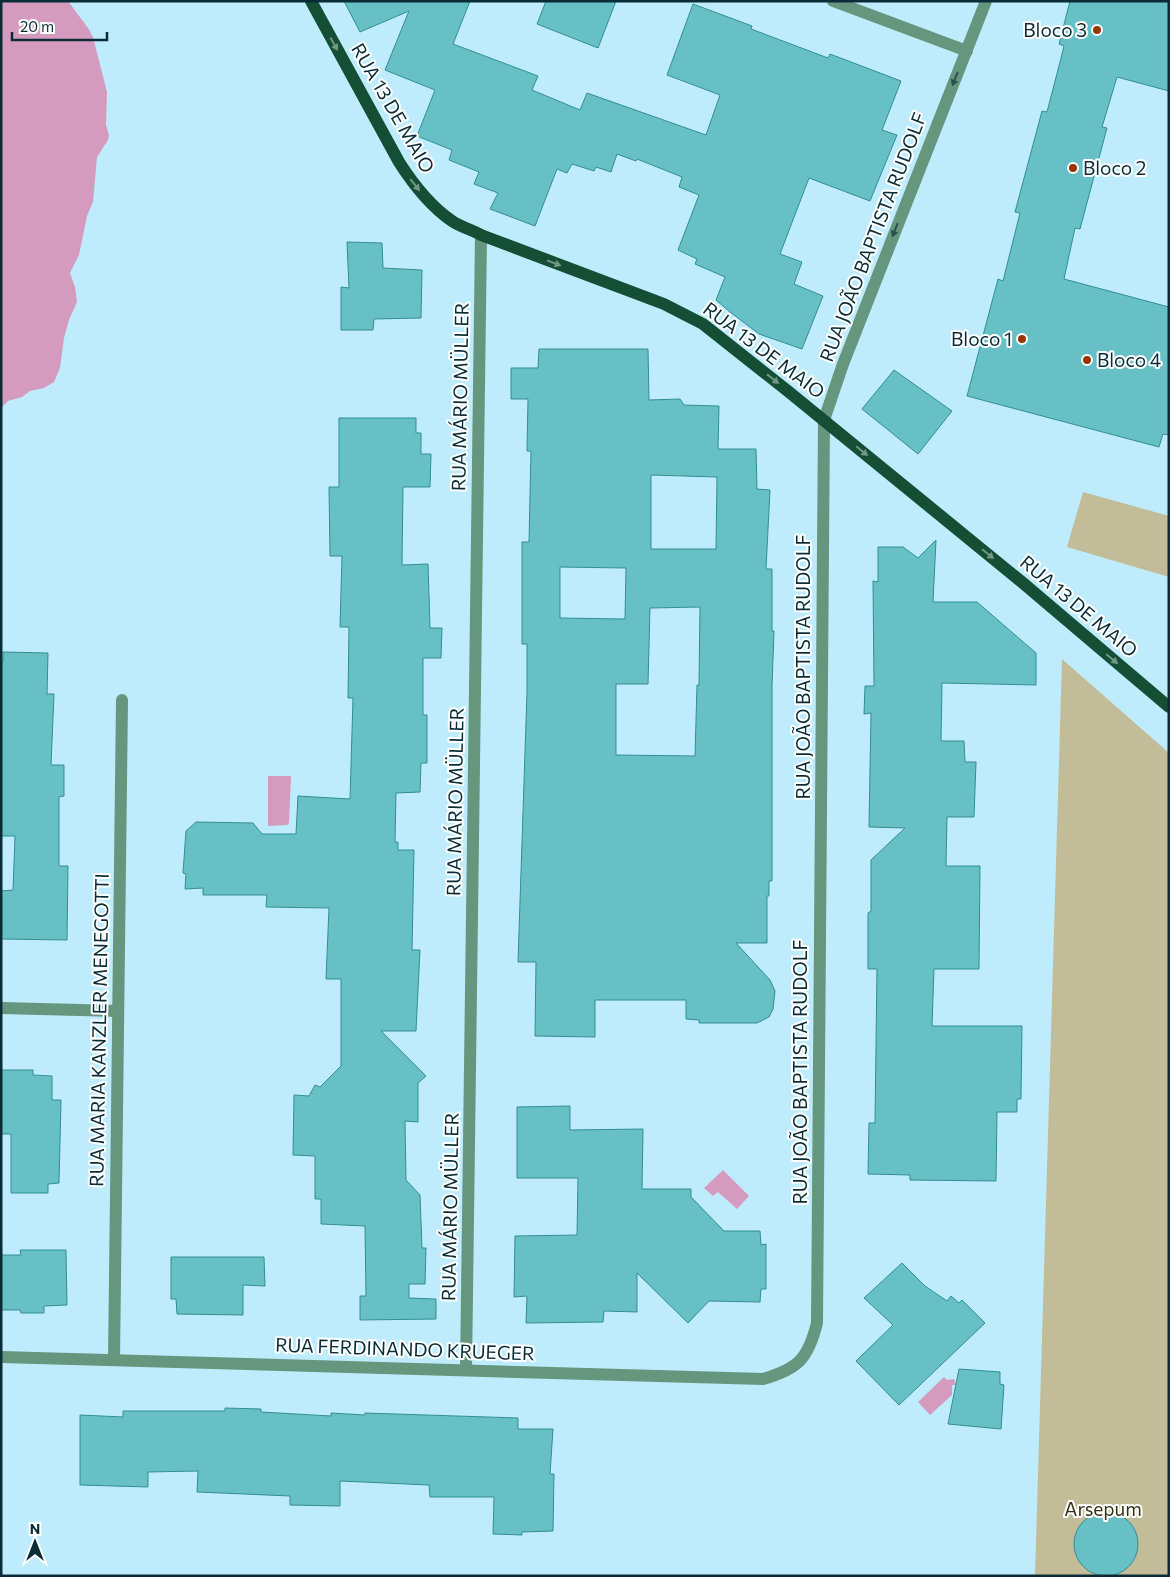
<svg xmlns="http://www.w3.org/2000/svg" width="1170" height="1577" font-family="Commissioner,sans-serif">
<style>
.green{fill:#c2bd98}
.water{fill:#d59bbf}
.building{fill:#67c0c5;stroke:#328e94;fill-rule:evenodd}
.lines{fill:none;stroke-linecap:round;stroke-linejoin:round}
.minor{stroke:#66967d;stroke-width:12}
.major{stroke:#144e35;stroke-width:12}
.oneway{fill:#729586}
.oneway2{fill:#2a514f}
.poi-dot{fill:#993500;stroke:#fff;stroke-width:2}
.labels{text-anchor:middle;stroke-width:4;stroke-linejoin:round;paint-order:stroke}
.poi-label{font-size:19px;fill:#092c36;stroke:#fff;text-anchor:end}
.street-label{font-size:19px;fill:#092c36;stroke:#fff}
.park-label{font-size:19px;fill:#332f12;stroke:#fff}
</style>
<rect width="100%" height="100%" fill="#bfecfc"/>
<!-- green -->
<g class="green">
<path d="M1083 492 1169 516V577L1067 547Z"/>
<path d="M1062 659 1169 753V1576H1035Z"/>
</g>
<!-- water -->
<g class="water">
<path d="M1 1H68L88 28 93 37 107 92 106 125 109 135 108 140 97 157 93 202 87 216 79 255 70 273 75 287 77 302 69 320 64 338 60 368 54 382 44 388 30 391 22 397 8 401 1 408Z"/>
<path d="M268 776H291L289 823 287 825 268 826Z"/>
<path d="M723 1170 749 1196 737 1209 718 1192 713 1196 704 1188Z"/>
<path d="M944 1377 947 1380 954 1379 956 1385H952V1395L930 1415 918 1402Z"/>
</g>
<!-- building -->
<g class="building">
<path d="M344 1H470L453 44 538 76 532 90 580 110 587 93 706 135 720 95 667 75 693 4 752 26 751 29 828 58 830 54 901 81 882 130 897 135 870 201 809 178 780 254 802 262 794 284 823 296 802 349 759 334 730 312 716 300 725 277 695 264 697 259 678 250 699 195 679 187 682 177 637 159 636 161 617 154 611 172 596 167 594 171 572 164 567 173 557 169 535 226 490 209 498 193 474 184 479 172 449 160 452 150 417 136 435 90 385 70 409 11 360 32Z"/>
<path d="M546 1H616L598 48 537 24Z"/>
<path d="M1070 1H1169V91L1117 77 1102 127 1107 128 1080 229 1075 228 1064 279 1169 307V435L1163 434 1159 447 967 396 998 279 1003 281 1020 213 1015 212 1042 111 1047 112 1060 62 1064 46 1059 44Z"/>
<path d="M347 242 382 243 383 268 422 270 421 318 374 319 373 330H341V287L349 288Z"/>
<path d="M539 349H648L649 400 680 399 684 405 719 406 718 449H756L757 489 770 490 766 569H772V631H774L772 686V881H769V896H767V943H736L770 980 775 991 773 1009 769 1017 757 1023H699V1020L686 1019V1000H595V1037L535 1036 536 962H518L527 693V644H522V542H529L531 451H527L528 399H511V368H538ZM651 475 717 477 716 549H651ZM560 567 626 568 625 619 560 618ZM700 607 699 685H697L695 756 616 755V684H648L650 608Z"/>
<path d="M894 370 952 411 918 454 862 409Z"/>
<path d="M339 418H416V433H421V454H431L430 487H403L402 565 428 564 430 628H442L441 658H423V715H427V763H421L420 792 396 793 395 842H398V850H414L412 950H420L416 1031H381L426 1076 418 1083V1122L405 1121 406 1180 420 1195 422 1248H426L425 1284H409V1298L436 1299V1319L360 1320V1296H366L365 1226 321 1224V1199H315V1156L293 1155 294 1095 309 1096 315 1085 320 1087 341 1066V979H326L329 908 266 907 267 895H203V888L185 889 186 874 183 873 186 831 196 822 253 823 262 834H296L298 796 350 799 353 698H348L349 627H340L342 556H330L329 487H339Z"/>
<path d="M936 540 933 602H977L1036 653V685L942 683 941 741H964L965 762H976L974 817H947L946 866H980L979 969H934L932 1026H1022L1021 1099H1017V1112H997L996 1181 910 1180V1175L868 1174 869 1123H875L877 969H868V913L871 911V860L905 828 869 827 871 713 864 714 865 686H874L873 581 878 582V547H903L918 558Z"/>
<path d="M3 652 48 653 47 694H54L51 765H64V796L59 797V866H68L67 940 1 939V891L13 890 15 836H1V662H3Z"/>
<path d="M1 1070H33V1075L52 1076V1100H61L59 1183 48 1184V1193H11V1134H1Z"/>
<path d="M570 1106V1130L643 1129 642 1189H691V1197L724 1231H760L761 1245 766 1244V1289H761L760 1302 709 1301 688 1323 637 1273V1312L604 1311 603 1322 526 1323 527 1296 514 1297 515 1236 577 1235 578 1178H517V1107Z"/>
<path d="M20 1250H66L67 1305 44 1306V1313H21L20 1310H1V1255H21Z"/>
<path d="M171 1257H264L265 1286 243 1285V1315L177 1314 176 1299H171Z"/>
<path d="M902 1263 925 1286 947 1301 951 1296 959 1303 962 1300 985 1323 899 1405 856 1361 893 1325 864 1298Z"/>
<path d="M959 1369 1000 1372V1384L1004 1385 1001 1429 948 1424Z"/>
<path d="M225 1408 261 1409V1412L331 1416V1413L365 1415V1413L518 1418V1429H553L550 1474H554L553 1531 522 1532V1535L493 1534 494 1497H430L429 1485 340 1481V1506L290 1505V1496L197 1492 198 1471 148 1472V1487L80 1485V1415L123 1417V1411H225Z"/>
<circle cx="1106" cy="1544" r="32"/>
</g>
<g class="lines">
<!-- minor -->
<g class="minor">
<path d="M833 1 967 51"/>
<path d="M1 1008 118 1011"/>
<path d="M1 1357 763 1379C798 1369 808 1359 817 1323L824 420 843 364 986 1"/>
<path d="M114 1360 122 700"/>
<path d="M466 1369 481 235"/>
</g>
<!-- major -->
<path class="major" d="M311 1 399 162C413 184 430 206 452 221 461 227 472 230 481 235L664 304 703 324 789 392 1023 583 1169 707"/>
</g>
<!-- one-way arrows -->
<defs><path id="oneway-solid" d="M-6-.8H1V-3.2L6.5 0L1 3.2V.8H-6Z" transform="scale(1.25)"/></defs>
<g class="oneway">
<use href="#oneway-solid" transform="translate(334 44) rotate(61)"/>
<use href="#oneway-solid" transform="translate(415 185) rotate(51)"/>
<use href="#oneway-solid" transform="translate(554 263) rotate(21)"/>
<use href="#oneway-solid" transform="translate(773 379) rotate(38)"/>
<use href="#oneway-solid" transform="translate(862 451) rotate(39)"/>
<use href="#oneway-solid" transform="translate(988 554) rotate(39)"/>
<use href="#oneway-solid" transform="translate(1112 659) rotate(40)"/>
</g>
<g class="oneway2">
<use href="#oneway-solid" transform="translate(955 79) rotate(112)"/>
<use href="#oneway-solid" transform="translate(895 230) rotate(112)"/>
</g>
<!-- markers -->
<g class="poi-dot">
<circle cx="1097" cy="30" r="5"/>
<circle cx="1073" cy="168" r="5"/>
<circle cx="1022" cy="339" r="5"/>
<circle cx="1087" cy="360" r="5"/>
</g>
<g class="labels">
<!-- poi labels -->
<g class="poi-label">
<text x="1087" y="37">Bloco 3</text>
<text x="1083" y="175" text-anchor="start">Bloco 2</text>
<text x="1012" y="346">Bloco 1</text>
<text x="1097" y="367" text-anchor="start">Bloco 4</text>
</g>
<!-- street labels -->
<g class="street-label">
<text transform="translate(393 108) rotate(60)" y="7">RUA 13 DE MAIO</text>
<text transform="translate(873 237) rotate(-69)" y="7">RUA JOÃO BAPTISTA RUDOLF</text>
<text transform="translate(764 350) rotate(37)" y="7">RUA 13 DE MAIO</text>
<text transform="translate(460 397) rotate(-89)" y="7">RUA MÁRIO MÜLLER</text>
<text transform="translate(1079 606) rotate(40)" y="7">RUA 13 DE MAIO</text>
<text transform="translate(803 667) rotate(-90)" y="7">RUA JOÃO BAPTISTA RUDOLF</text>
<text transform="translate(455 802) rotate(-89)" y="7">RUA MÁRIO MÜLLER</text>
<text transform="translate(99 1030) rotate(-89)" y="7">RUA MARIA KANZLER MENEGOTTI</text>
<text transform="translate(800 1072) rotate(-90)" y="7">RUA JOÃO BAPTISTA RUDOLF</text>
<text transform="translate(450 1207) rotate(-89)" y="7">RUA MÁRIO MÜLLER</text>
<text transform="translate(405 1349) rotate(2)" y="7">RUA FERDINANDO KRUEGER</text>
</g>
<!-- park labels -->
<g class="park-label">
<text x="1103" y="1516">Arsepum</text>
</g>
</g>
<!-- border -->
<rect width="1170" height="1577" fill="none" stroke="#092c36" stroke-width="5"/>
<!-- north arrow -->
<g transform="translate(35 1542)" stroke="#ffffff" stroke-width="4" paint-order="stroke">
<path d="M0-4L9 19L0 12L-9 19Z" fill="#092c36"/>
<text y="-8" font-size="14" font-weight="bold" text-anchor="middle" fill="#092c36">N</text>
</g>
<!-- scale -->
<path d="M12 32v8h95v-8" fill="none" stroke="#092c36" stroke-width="2.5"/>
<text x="20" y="32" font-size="15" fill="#092c36" stroke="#ffffff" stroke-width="4" paint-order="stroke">20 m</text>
</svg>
